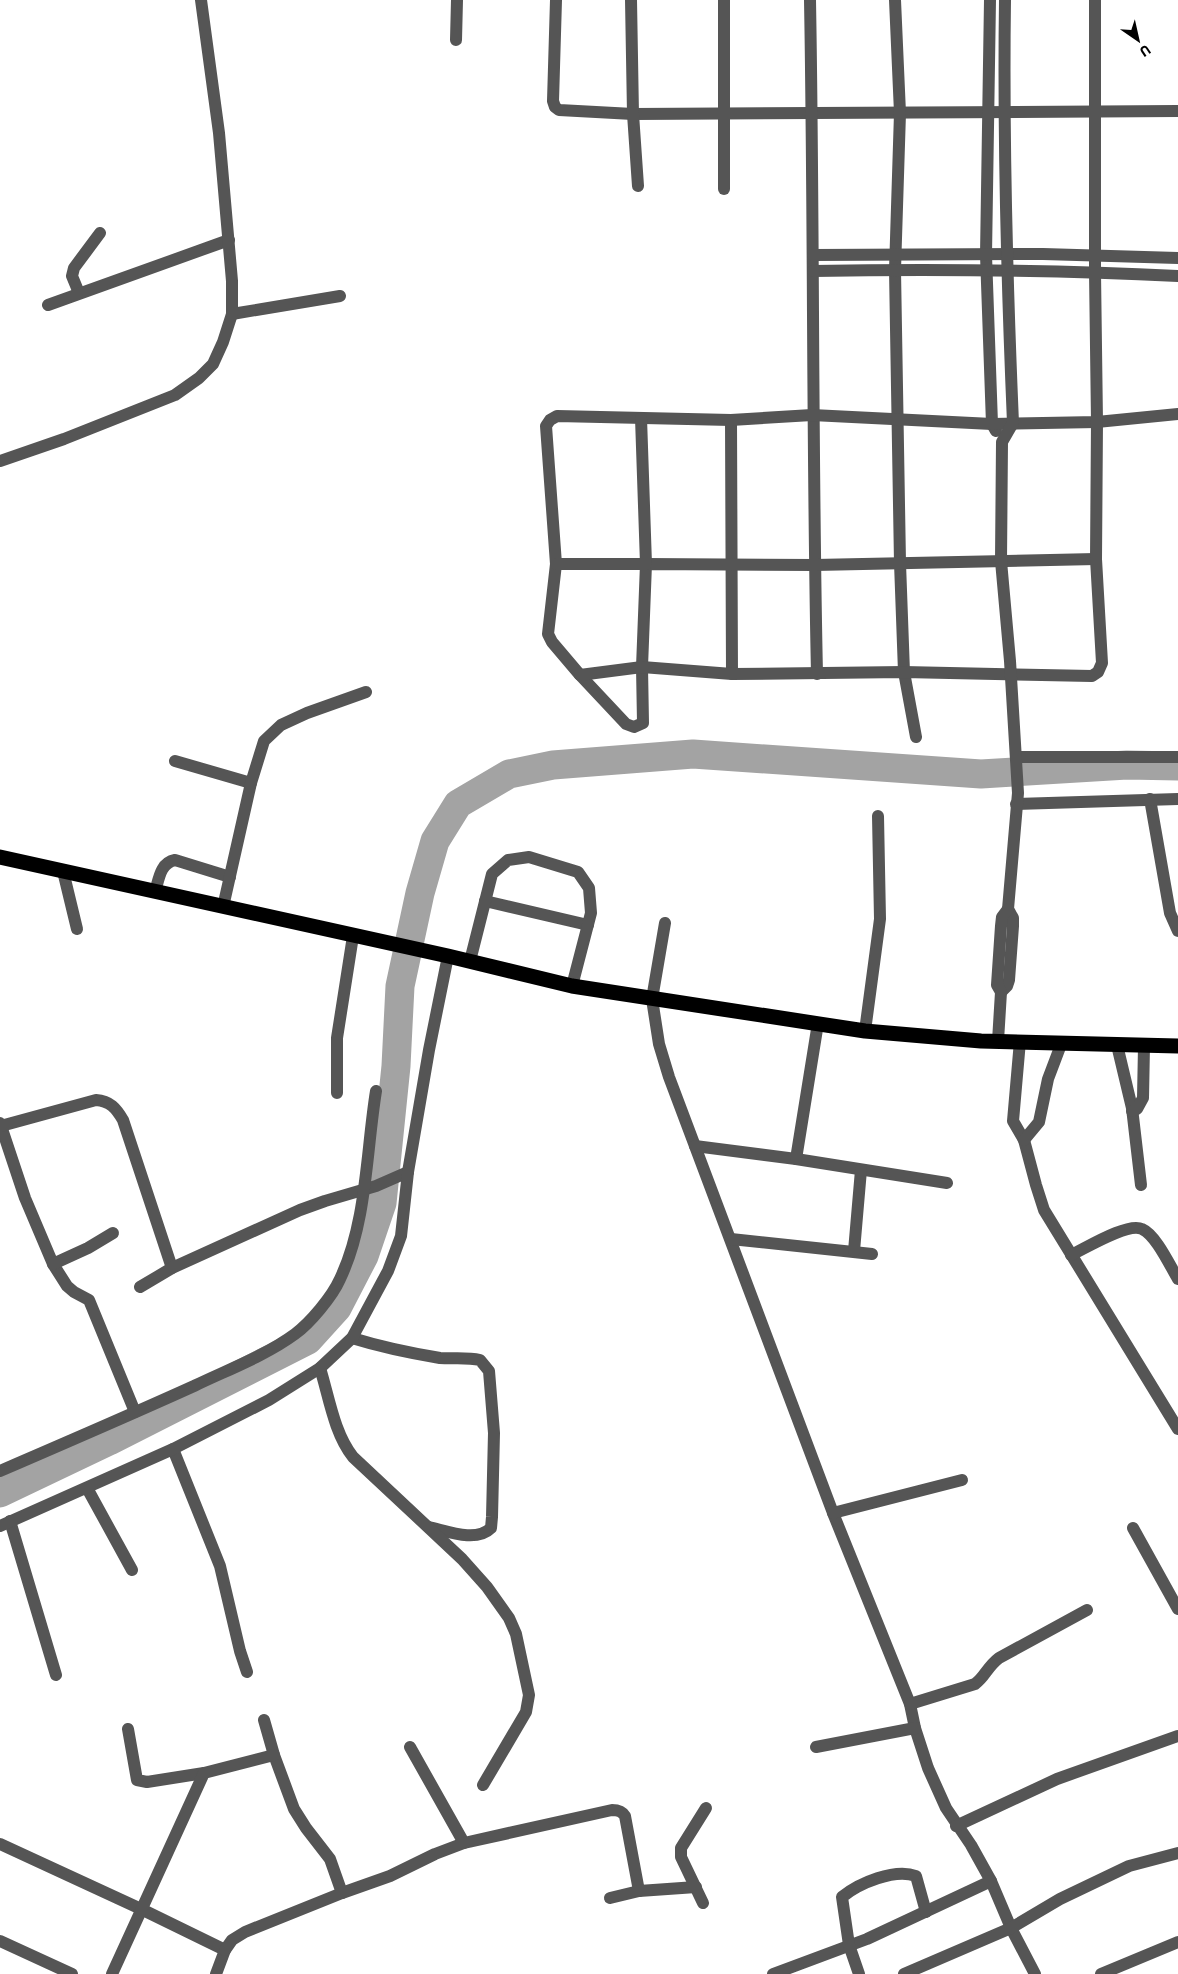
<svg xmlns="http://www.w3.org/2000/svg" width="1178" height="1974" font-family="'IBM Plex Sans',sans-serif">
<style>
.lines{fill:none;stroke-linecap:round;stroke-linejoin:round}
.river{stroke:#a3a3a3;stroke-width:29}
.minor{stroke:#555;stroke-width:12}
.highway{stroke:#000;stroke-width:15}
</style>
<rect width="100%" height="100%" fill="#fff"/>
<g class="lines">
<!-- river -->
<path class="river" d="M0 1493 109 1441 308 1340 337 1308 364 1256 382 1203 396 1066 400 986 420 893 435 841 458 804 509 774 553 765 693 754 981 774 1127 765 1178 766"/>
<!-- minor -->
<g class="minor">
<path d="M556 0 553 101 555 107 559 110 633 114 1178 111"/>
<path d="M631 0 633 114 638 186"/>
<path d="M724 0V189"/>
<path d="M810 0C814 225 812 449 817 674"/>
<path d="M895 0 900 113 895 270 900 563 904 672 916 737"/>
<path d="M990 0 986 255 992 424 996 431"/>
<path d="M456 40 457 0"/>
<path d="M813 255 1043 254 1178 258"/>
<path d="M813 271C934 269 1056 270 1178 276"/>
<path d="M79 293 72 276 74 268 100 233"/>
<path d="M48 305 229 240"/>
<path d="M232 314 340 296"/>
<path d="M731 420 732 674"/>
<path d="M0 461 64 439 175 395 199 378 213 364 223 342 232 314V281L219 133 201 0"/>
<path d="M1096 559 815 565 646 564 642 667 643 723 634 727 626 724 580 675 552 642 548 634 556 564 546 426 550 420 557 416 731 420 812 415 992 424 1097 422 1178 414"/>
<path d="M556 564H646L641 418"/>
<path d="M580 675 642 667 732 674 904 672 1092 676 1098 672 1102 663 1096 559 1097 422 1095 272V0"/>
<path d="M1017 757H1178"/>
<path d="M175 761 251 783"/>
<path d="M1150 799 1170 913 1178 931"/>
<path d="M1016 804 1178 799"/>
<path d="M63 871 77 929"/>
<path d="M155 892C159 879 160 863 175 860L230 877"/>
<path d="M485 901 588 925"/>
<path d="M223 907 251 783 264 741 281 725 307 713 366 692"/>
<path d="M665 923 652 999 659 1044 669 1077 833 1513 910 1704 915 1728 928 1768 946 1808 971 1845 991 1881 1011 1928 1035 1974"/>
<path d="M470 961 492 874 508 860 529 857 578 872 589 888 591 913 572 986"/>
<path d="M1001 992 1007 986 1009 980 1013 926V918L1008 909 1018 793 1010 661 1001 561 1002 442 1013 423C1007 282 1003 141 1005 0"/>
<path d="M865 1031 880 919 878 816"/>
<path d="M998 1041 1001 992 997 985 1001 926 1002 917 1008 909"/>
<path d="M1020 1041 1013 1121 1024 1140 1036 1185 1044 1210 1178 1429"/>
<path d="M1117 1045 1132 1108 1141 1185"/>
<path d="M337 1093V1038L353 936"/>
<path d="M1132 1111 1137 1109 1143 1098 1144 1046"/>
<path d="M0 1123 25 1198 53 1264 67 1286 74 1292 89 1300 135 1412"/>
<path d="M1 1126 96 1100C110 1101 116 1108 123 1120L172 1268"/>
<path d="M1024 1140 1039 1122 1048 1079 1062 1042"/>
<path d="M695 1146 796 1159 947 1183"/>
<path d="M796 1159 818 1023"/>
<path d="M731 1239 872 1254"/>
<path d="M854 1251 861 1170"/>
<path d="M1071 1255C1086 1248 1128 1222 1142 1229 1156 1235 1170 1266 1178 1279"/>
<path d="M53 1264 88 1248 113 1233"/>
<path d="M140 1287 172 1268 300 1210 325 1201 376 1186 408 1172"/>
<path d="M352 1338C381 1347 410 1353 440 1358 453 1359 467 1357 480 1360L489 1371 494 1433 492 1517 491 1528C476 1543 447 1531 429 1527"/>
<path d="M320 1368C329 1397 334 1433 353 1457L462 1559 487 1587 509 1618 516 1634 529 1695 526 1712 483 1785"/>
<path d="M173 1449 220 1566 240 1651 247 1672"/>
<path d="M0 1471C65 1443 130 1415 194 1386 227 1370 265 1356 295 1334 310 1323 332 1297 340 1279 367 1222 366 1153 376 1091"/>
<path d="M87 1488 132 1570"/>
<path d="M833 1513 962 1480"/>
<path d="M10 1521 56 1675"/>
<path d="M0 1526 173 1449 269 1400 320 1368 352 1338 388 1271 401 1236 408 1172 429 1050 448 956"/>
<path d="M1133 1528 1178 1609"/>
<path d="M910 1704 975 1684C985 1677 987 1667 999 1658L1087 1610"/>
<path d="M264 1720 274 1755 294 1809 306 1828 330 1859 342 1893"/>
<path d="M128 1729 137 1780 147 1782 204 1773"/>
<path d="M410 1747 464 1843 612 1810C618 1810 622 1811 625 1816L639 1891"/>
<path d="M816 1747 915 1728"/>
<path d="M956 1826 1057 1779 1178 1736"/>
<path d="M0 1844 141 1909 225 1950 216 1974"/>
<path d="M610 1898 639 1891 696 1887"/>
<path d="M703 1903 681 1857V1848L706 1808"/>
<path d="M0 1941 72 1974"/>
<path d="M225 1950 232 1940 245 1932 342 1893 390 1876 435 1854 464 1843"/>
<path d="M112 1974 204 1773 274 1755"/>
<path d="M773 1974 867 1939 991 1881"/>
<path d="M859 1974 849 1945 842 1897C859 1883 895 1868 916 1876L926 1912"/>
<path d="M904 1974 1011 1928 1060 1899 1129 1866 1178 1853"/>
<path d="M1101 1974 1178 1942"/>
</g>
<!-- highway -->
<path class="highway" d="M0 857 448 956 572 986 865 1031 981 1041 1178 1046"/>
</g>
<!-- north arrow -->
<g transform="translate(1138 40) rotate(146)" stroke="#ffffff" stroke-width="4" paint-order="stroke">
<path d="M0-4L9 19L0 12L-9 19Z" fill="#000000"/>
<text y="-8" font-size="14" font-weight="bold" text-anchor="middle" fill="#000000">U</text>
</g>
</svg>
